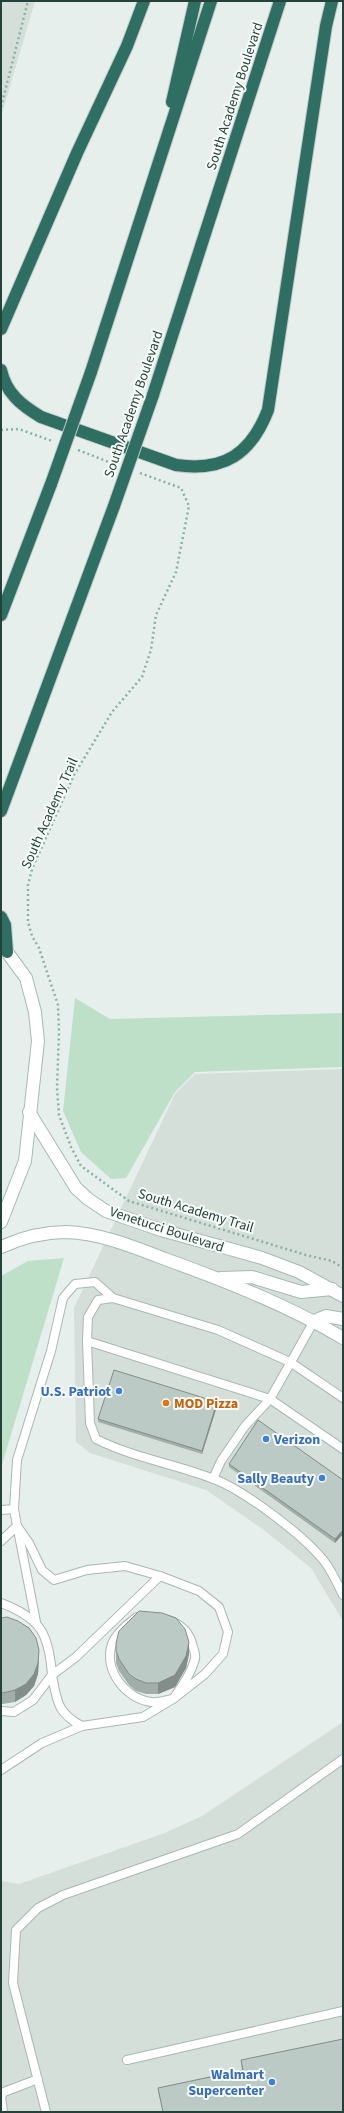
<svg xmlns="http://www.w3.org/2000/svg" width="344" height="2113" font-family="'Source Sans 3',sans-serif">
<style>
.built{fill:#d4dfda}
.green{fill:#bfe0c8}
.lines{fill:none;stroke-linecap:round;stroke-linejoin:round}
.lane-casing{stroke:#a8b8b2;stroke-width:10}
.secondary-casing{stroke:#a4bbb3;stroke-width:14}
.highway-casing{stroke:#c2cac8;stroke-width:14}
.path{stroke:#86b3a5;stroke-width:2.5;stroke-dasharray:2 3;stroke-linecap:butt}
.lane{stroke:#fff;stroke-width:8}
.secondary{stroke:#fff;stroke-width:12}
.highway{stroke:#2f6f62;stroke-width:12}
.highway-bridge-casing{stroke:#c2cac8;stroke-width:14;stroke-linecap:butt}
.highway-bridge{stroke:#2f6f62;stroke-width:12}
.wall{fill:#a1aea9}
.shaded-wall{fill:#838d89}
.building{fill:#bbcac4;stroke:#838d89}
.shop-dot{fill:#3f7fe0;stroke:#f7fbf9;stroke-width:1.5}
.food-dot{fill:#e8710a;stroke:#f7fbf9;stroke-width:1.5}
.labels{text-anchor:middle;stroke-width:4;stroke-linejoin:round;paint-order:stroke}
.street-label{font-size:14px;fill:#24423a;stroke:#f7fbf9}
.shop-label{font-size:14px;font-weight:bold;fill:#366cbe;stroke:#f7fbf9;text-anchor:end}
.food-label{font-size:14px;font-weight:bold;fill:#c56008;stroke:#f7fbf9;text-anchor:start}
</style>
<rect width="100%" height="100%" fill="#e6efeb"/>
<!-- built -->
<g class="built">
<path d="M1 1H35L1 117Z"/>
<path d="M343 1069V1621L311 1568 264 1530 206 1490 90 1453 76 1442 74 1308 175 1094 195 1074Z"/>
<path d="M343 1722V2112H1V1881L19 1884 165 1833 202 1816Z"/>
</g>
<!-- green -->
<g class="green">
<path d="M75 998 110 1019 343 1013V1067L195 1072 175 1092 126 1178 111 1179 81 1152 63 1111Z"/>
<path d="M64 1258 1 1468V1276L28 1261Z"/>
</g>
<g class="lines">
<!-- lane casing -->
<g class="lane-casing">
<g id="lane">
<path d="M87 1341 90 1423 96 1439C134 1458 175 1464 214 1479 245 1491 308 1538 327 1565 333 1574 338 1585 343 1595"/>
<path d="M343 1398 290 1362 218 1330 113 1298 98 1300 88 1317 87 1341 270 1399 343 1449"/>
<path d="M213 1479 221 1461 245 1426 270 1399 314 1321"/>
<path d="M1 1510 14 1509"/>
<path d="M18 1530 36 1622"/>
<path d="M1 1541 17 1526 14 1509 17 1460 51 1351 63 1298 75 1284 95 1282 113 1298"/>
<path d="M1 1603C41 1618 49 1634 52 1675L33 1700 14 1712 1 1711"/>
<path d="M137 1617C161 1617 187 1619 193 1647 194 1650 196 1655 195 1659 191 1674 182 1686 173 1699 166 1700 158 1703 151 1702 126 1699 103 1670 112 1644 116 1633 128 1624 137 1617Z"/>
<path d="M82 1726C57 1713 57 1701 52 1675L76 1657 160 1576"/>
<path d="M1 1770 42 1743 82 1726 143 1717 173 1699 205 1674 223 1654 228 1632 219 1607 199 1591 160 1576 125 1566 87 1570 54 1580 42 1570 29 1543 17 1526"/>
<path d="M127 2060 343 2011"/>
<path d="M3 2112 1 2096 4 2092 38 2079"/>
<path d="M46 2112 13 1983 16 1930 38 1908 63 1895 238 1834 343 1759"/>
</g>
</g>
<!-- secondary casing -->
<g class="secondary-casing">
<g id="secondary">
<path d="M29 1112 76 1188 88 1199 106 1211 161 1230 262 1258 299 1272 343 1296"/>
<path d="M1 1222 25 1161 38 1041 35 1012 26 978 7 952"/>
<path d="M1 1247C21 1238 44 1232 66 1232 100 1233 134 1247 165 1259 226 1281 287 1305 343 1338"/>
<path d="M221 1278 252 1277 301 1292 332 1289"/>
<path d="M314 1321 326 1316 343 1319"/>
</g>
</g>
<!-- highway casing -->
<g class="highway-casing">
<g id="highway">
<path d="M172 102 195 1"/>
<path d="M1 329 77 153 127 46 144 1"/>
<path d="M1 370C6 393 21 405 41 417L176 465C224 472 251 454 268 410L326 26 332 1"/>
<path d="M91 372 211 1"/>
<path d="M153 395 280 1"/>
<path d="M1 615 51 484"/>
<path d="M1 811 114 506"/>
<path d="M1 917 5 925 7 952"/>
</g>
</g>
<!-- path -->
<g class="path">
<path d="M1 107 28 1"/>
<path d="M1 430 19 429 52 441"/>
<path d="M78 450 114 464"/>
<path d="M140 473 181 488 189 506 176 572 156 615 151 650 142 677 112 712 74 775 32 869 28 885V922L32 936 39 948 58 1005 59 1032 57 1088 59 1115 71 1147 81 1166 129 1201 306 1255 332 1261 343 1268"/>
</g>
<!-- lane -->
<use href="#lane" class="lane"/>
<!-- secondary -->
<use href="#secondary" class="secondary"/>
<!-- highway -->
<use href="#highway" class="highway"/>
<!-- highway-bridge casing -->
<g class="highway-bridge-casing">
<g id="highway-bridge">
<path d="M51 484 91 372"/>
<path d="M114 506 153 395"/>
</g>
</g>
<!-- highway-bridge -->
<use href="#highway-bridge" class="highway-bridge"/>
</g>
<!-- wall -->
<g class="wall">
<path d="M217 1406 202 1454 98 1422V1419Z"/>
<path d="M229 1464 343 1480V1534L335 1543 229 1467Z"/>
<path d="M1 1618 39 1662 38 1674 34 1686 26 1695 15 1702 3 1704H1Z"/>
<path d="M116 1643 189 1654 186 1668 175 1687 158 1694H146L136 1691 129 1685 119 1671 116 1663Z"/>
<path d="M241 2060 343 2112H163L158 2091V2088L242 2070Z"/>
</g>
<!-- shaded-wall -->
<g class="shaded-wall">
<path d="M217 1402V1406L202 1454V1451Z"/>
<path d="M343 1530V1534L335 1543V1539Z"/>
<path d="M189 1642V1654L186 1668 175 1687 158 1694V1683Z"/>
<path d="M39 1650 38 1674 34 1686 26 1695 15 1702V1690Z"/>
</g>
<!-- building -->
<g class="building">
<path d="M114 1370 217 1402 202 1451 98 1419Z"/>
<path d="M258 1420 343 1480V1530L335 1539 229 1464Z"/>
<path d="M139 1611 162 1613 176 1618 185 1629 189 1642 186 1656 175 1675 158 1683H146L136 1679 129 1674 119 1659 116 1651V1643L119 1631Z"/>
<path d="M7 1617 18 1621 29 1628 36 1638 39 1650 38 1663 34 1674 26 1684 15 1690 3 1693 1 1692V1618Z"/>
<path d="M343 2039V2112H163L158 2088 243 2070 241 2060Z"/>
</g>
<!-- markers -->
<g class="shop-dot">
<circle cx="119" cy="1391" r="4"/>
<circle cx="266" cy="1439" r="4"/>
<circle cx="322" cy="1478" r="4"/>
<circle cx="272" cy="2082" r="4"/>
</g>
<circle class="food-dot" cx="166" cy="1403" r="4"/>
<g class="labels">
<!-- street labels -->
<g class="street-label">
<text transform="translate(234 96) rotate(-72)" y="5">South Academy Boulevard</text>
<text transform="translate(133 404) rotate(-71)" y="5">South Academy Boulevard</text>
<text transform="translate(49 813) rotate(-66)" y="5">South Academy Trail</text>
<text transform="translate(196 1210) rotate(17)" y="5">South Academy Trail</text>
<text transform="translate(167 1229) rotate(18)" y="5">Venetucci Boulevard</text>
</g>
<!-- shop labels -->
<g class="shop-label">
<text x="111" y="1396">U.S. Patriot</text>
<text x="274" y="1444" text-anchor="start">Verizon</text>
<text x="314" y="1483">Sally Beauty</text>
<text x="264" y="2079">Walmart<tspan x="264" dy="16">Supercenter</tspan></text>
</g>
<!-- food labels -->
<g class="food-label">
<text x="174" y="1408">MOD Pizza</text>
</g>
</g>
<!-- border -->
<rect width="344" height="2113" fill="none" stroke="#24423a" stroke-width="4"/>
</svg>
